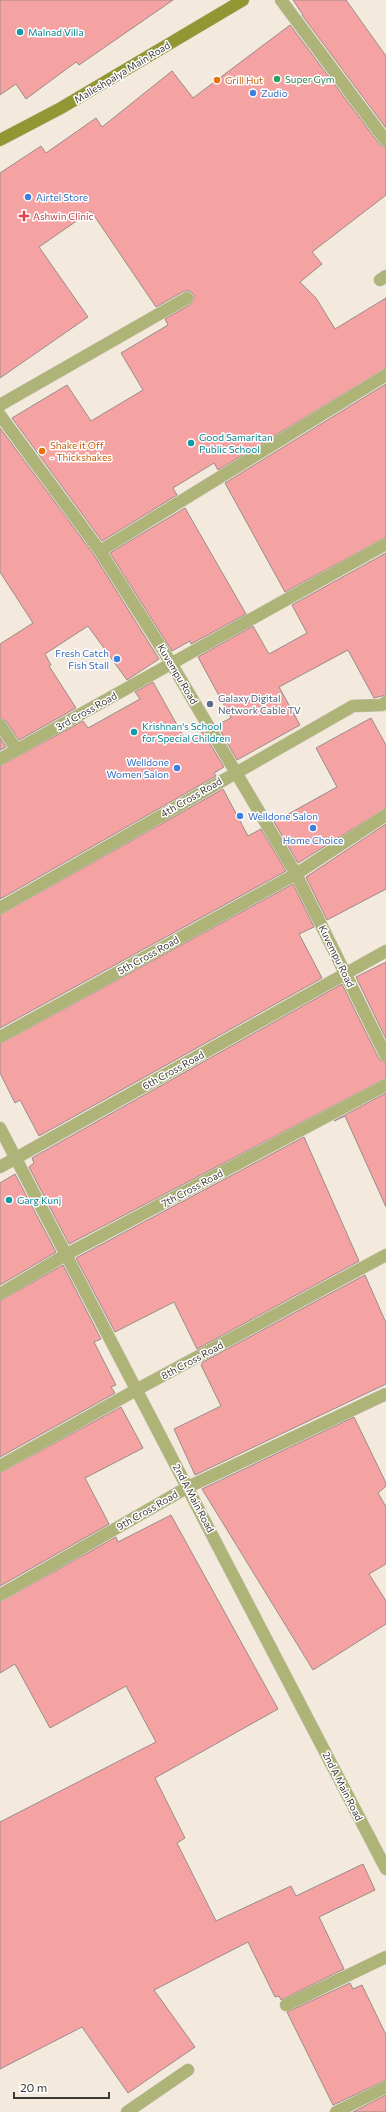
<svg xmlns="http://www.w3.org/2000/svg" width="386" height="2112" font-family="Commissioner,sans-serif">
<style>
.building{fill:#f5a3a2;stroke:#9b8b8a}
.lines{fill:none;stroke-linecap:round;stroke-linejoin:round}
.lane-casing{stroke:#cfc6bb;stroke-width:13}
.street-casing{stroke:#cfc6bb;stroke-width:13}
.secondary-casing{stroke:#cfc6bb;stroke-width:13}
.lane{stroke:#aeb477;stroke-width:12}
.street{stroke:#aeb477;stroke-width:12}
.secondary{stroke:#919833;stroke-width:12}
.culture-dot{fill:#0f9aa8;stroke:#fff;stroke-width:1.5}
.leisure-dot{fill:#2e9e5b;stroke:#fff;stroke-width:1.5}
.food-dot{fill:#e8710a;stroke:#fff;stroke-width:1.5}
.shop-dot{fill:#3f7fe0;stroke:#fff;stroke-width:1.5}
.health-dot{fill:#e0444e;stroke:#fff;stroke-width:1.5}
.service-dot{fill:#5c6f8a;stroke:#fff;stroke-width:1.5}
.labels{text-anchor:middle;stroke-width:3;stroke-linejoin:round;paint-order:stroke}
.culture-label{font-size:10px;fill:#0d838f;stroke:#fff;text-anchor:start}
.street-label{font-size:10px;fill:#3d3934;stroke:#fff}
.leisure-label{font-size:10px;fill:#27864d;stroke:#fff;text-anchor:start}
.food-label{font-size:10px;fill:#c56008;stroke:#fff;text-anchor:start}
.shop-label{font-size:10px;fill:#366cbe;stroke:#fff;text-anchor:start}
.health-label{font-size:10px;fill:#be3a42;stroke:#fff;text-anchor:start}
.service-label{font-size:10px;fill:#4e5e75;stroke:#fff;text-anchor:start}
</style>
<rect width="100%" height="100%" fill="#f3e9dd"/>
<!-- building -->
<g class="building">
<path d="M0 0H173L79 65 76 62 26 99 16 84 0 95Z"/>
<path d="M293 0H346L386 56V128L302 15H303Z"/>
<path d="M290 25 380 145 386 148V195L312 252 322 264 300 282 316 298 335 329 386 298V368L218 470 214 463 173 488 177 495 102 541 12 418 67 385 91 421 143 390 121 353 168 325 165 319 191 304 194 298V295L190 291H184L156 307 91 211 39 247 88 317 0 378V173L41 146 46 153 96 118 102 127 172 71 193 98Z"/>
<path d="M386 384V537L285 592 225 483Z"/>
<path d="M0 428 94 555 159 659 127 680 88 626 45 654 51 665 49 666 76 708 19 740 6 721 0 718V644L33 623 0 572Z"/>
<path d="M185 508 246 614 191 644 190 641 172 651 110 553Z"/>
<path d="M386 553V695L374 698 348 650 279 687 300 725 237 760 217 725 231 718 230 716 198 657 253 626 269 654 307 633 292 605Z"/>
<path d="M153 682 186 741 203 732 224 767 214 773 216 776 0 899V766L83 721 88 728 140 699 135 692Z"/>
<path d="M371 718 386 745V808L298 863 274 822 337 787 316 748Z"/>
<path d="M0 738 6 747 0 750Z"/>
<path d="M223 789 248 836 261 829 286 871 0 1028V915Z"/>
<path d="M386 824V889L327 920 306 877Z"/>
<path d="M293 884 314 927 299 934 322 978 39 1136 20 1100 15 1103 0 1073V1044Z"/>
<path d="M386 962V1039L356 977Z"/>
<path d="M342 984 379 1059 386 1063V1078L69 1244 29 1167 34 1163 32 1158Z"/>
<path d="M386 1093V1207L345 1116 334 1121Z"/>
<path d="M304 1137 359 1261 197 1349 174 1302 115 1332 76 1258Z"/>
<path d="M15 1174 56 1252 0 1285V1183Z"/>
<path d="M63 1265 101 1339 94 1342 116 1385 111 1387 115 1393 0 1457V1301Z"/>
<path d="M365 1275 386 1323V1384L195 1475 174 1429 221 1406 201 1365 203 1362Z"/>
<path d="M121 1407 143 1448 85 1478 109 1524 0 1586V1473Z"/>
<path d="M354 1417 386 1483V1486L378 1493 386 1507V1564L369 1574 386 1601V1624L313 1670 202 1489Z"/>
<path d="M171 1515 278 1709 155 1778 185 1838 177 1843 216 1921 291 1886 296 1896 363 1864 375 1890 319 1917 344 1969 281 2000 279 1996 275 1997 248 1942 154 1990 195 2047 128 2093 82 2027 0 2069V1822L156 1742 126 1686 50 1728 15 1664 0 1673V1602L116 1537 118 1542Z"/>
<path d="M350 1983 353 1989 362 1985 386 2035V2080L333 2105 287 2012Z"/>
<path d="M386 2095V2112H353Z"/>
</g>
<g class="lines">
<!-- lane casing -->
<g class="lane-casing">
<path id="lane" d="M127 2112 188 2070"/>
</g>
<!-- street casing -->
<g class="street-casing">
<g id="street">
<path d="M281 0 386 141"/>
<path d="M380 280 386 276"/>
<path d="M0 405 187 298"/>
<path d="M0 415 100 551 171 663 296 874 386 1056"/>
<path d="M100 551 386 375"/>
<path d="M0 725 17 750"/>
<path d="M0 759 386 544"/>
<path d="M0 908 353 706 382 705 386 702"/>
<path d="M0 1037 296 874 386 815"/>
<path d="M0 1128 386 1869"/>
<path d="M0 1167 386 951"/>
<path d="M0 1294 67 1254 386 1085"/>
<path d="M0 1466 136 1390 386 1255"/>
<path d="M0 1595 188 1487 386 1394"/>
<path d="M286 2005 386 1957"/>
<path d="M336 2112 386 2087"/>
</g>
</g>
<!-- secondary casing -->
<g class="secondary-casing">
<path id="secondary" d="M0 140 61 108 243 0"/>
</g>
<!-- lane -->
<use href="#lane" class="lane"/>
<!-- street -->
<use href="#street" class="street"/>
<!-- secondary -->
<use href="#secondary" class="secondary"/>
</g>
<!-- markers -->
<g class="culture-dot">
<circle cx="20" cy="32" r="4"/>
<circle cx="191" cy="443" r="4"/>
<circle cx="134" cy="732" r="4"/>
<circle cx="9" cy="1200" r="4"/>
</g>
<circle class="leisure-dot" cx="277" cy="79" r="4"/>
<g class="food-dot">
<circle cx="217" cy="80" r="4"/>
<circle cx="42" cy="451" r="4"/>
</g>
<g class="shop-dot">
<circle cx="253" cy="93" r="4"/>
<circle cx="28" cy="197" r="4"/>
<circle cx="117" cy="659" r="4"/>
<circle cx="177" cy="768" r="4"/>
<circle cx="240" cy="816" r="4"/>
<circle cx="313" cy="828" r="4"/>
</g>
<path class="health-dot" d="M22 210h4v4h4v4h-4v4h-4v-4h-4v-4h4z"/>
<circle class="service-dot" cx="210" cy="704" r="4"/>
<g class="labels">
<!-- culture labels -->
<g class="culture-label">
<text x="28" y="36">Malnad Villa</text>
<text x="199" y="441">Good Samaritan<tspan x="199" dy="12">Public School</tspan></text>
<text x="142" y="730">Krishnan's School<tspan x="142" dy="12">for Special Children</tspan></text>
<text x="17" y="1204">Garg Kunj</text>
</g>
<!-- street labels -->
<g class="street-label">
<text transform="translate(122 72) rotate(-31)" y="4">Malleshpalya Main Road</text>
<text transform="translate(178 674) rotate(59)" y="4">Kuvempu Road</text>
<text transform="translate(86 711) rotate(-29)" y="4">3rd Cross Road</text>
<text transform="translate(191 797) rotate(-30)" y="4">4th Cross Road</text>
<text transform="translate(148 955) rotate(-29)" y="4">5th Cross Road</text>
<text transform="translate(337 956) rotate(64)" y="4">Kuvempu Road</text>
<text transform="translate(173 1070) rotate(-29)" y="4">6th Cross Road</text>
<text transform="translate(192 1188) rotate(-28)" y="4">7th Cross Road</text>
<text transform="translate(192 1360) rotate(-28)" y="4">8th Cross Road</text>
<text transform="translate(194 1498) rotate(62)" y="4">2nd A Main Road</text>
<text transform="translate(147 1510) rotate(-30)" y="4">9th Cross Road</text>
<text transform="translate(343 1786) rotate(63)" y="4">2nd A Main Road</text>
</g>
<!-- leisure labels -->
<g class="leisure-label">
<text x="285" y="83">Super Gym</text>
</g>
<!-- food labels -->
<g class="food-label">
<text x="225" y="84">Grill Hut</text>
<text x="50" y="449">Shake it Off<tspan x="50" dy="12">- Thickshakes</tspan></text>
</g>
<!-- shop labels -->
<g class="shop-label">
<text x="261" y="97">Zudio</text>
<text x="36" y="201">Airtel Store</text>
<text x="109" y="657" text-anchor="end">Fresh Catch<tspan x="109" dy="12">Fish Stall</tspan></text>
<text x="169" y="766" text-anchor="end">Welldone<tspan x="169" dy="12">Women Salon</tspan></text>
<text x="248" y="820">Welldone Salon</text>
<text x="313" y="844" text-anchor="middle">Home Choice</text>
</g>
<!-- health labels -->
<g class="health-label">
<text x="33" y="220">Ashwin Clinic</text>
</g>
<!-- service labels -->
<g class="service-label">
<text x="218" y="702">Galaxy Digital<tspan x="218" dy="12">Network Cable TV</tspan></text>
</g>
</g>
<!-- scale -->
<path d="M14 2092v6h95v-6" fill="none" stroke="#3d3934" stroke-width="2"/>
<text x="20" y="2092" font-size="12" fill="#3d3934" stroke="#ffffff" stroke-width="3" paint-order="stroke">20 m</text>
</svg>
